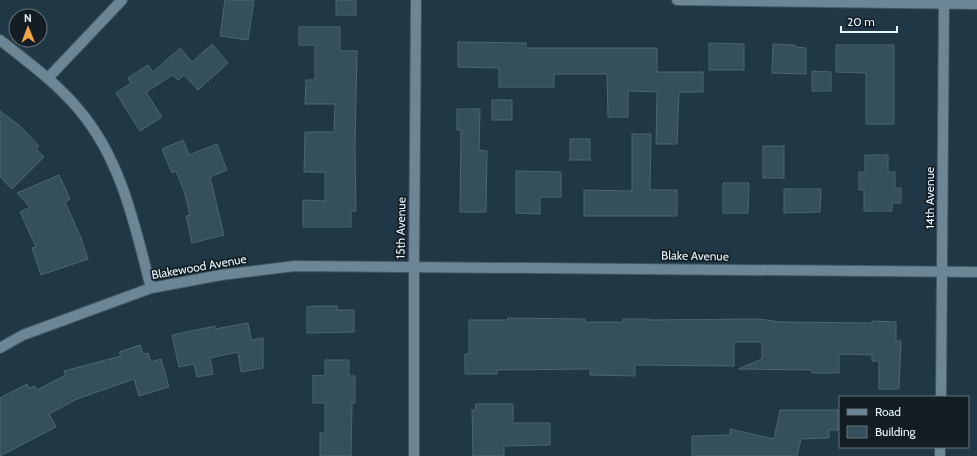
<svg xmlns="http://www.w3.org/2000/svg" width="977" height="456" font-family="Cabin,sans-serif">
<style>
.building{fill:#364f5d;stroke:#4b6573}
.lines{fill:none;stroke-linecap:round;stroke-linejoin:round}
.street-casing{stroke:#405662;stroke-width:12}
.secondary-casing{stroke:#405662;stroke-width:12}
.street{stroke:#6c8695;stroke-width:10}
.secondary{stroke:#6c8695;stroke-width:10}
.labels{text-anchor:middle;stroke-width:3.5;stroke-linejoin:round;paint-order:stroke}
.street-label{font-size:12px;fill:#e6f4fd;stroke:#131e24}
</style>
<rect width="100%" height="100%" fill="#203845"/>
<!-- building -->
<g class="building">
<path d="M225 0H254L248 40 220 36Z"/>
<rect x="336" y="0" width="20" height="15"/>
<path d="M299 27H340V51H357L355 148 356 211H351V227H303V200L325 201V172H304L305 132H334L335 104H305L306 80H315V45H299Z"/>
<path d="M458 42 526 43V48H657V72H703V92H679L677 144H656L657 92 628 91V117H608L607 74H554V87H499V68L458 67Z"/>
<path d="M709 43 744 44V70H709Z"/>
<path d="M212 44 228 63 198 90 184 75 178 80 173 75 146 92 162 117 140 131 116 93 131 83 128 78 148 65 153 72 180 48 192 62Z"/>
<path d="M773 44 795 45V47L806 48V74L772 73Z"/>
<path d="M836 45H894V124H866V73L836 72Z"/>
<path d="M812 71 831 72V91H812Z"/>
<rect x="492" y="100" width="20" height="20"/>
<path d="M457 109H480L479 150 487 151 486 212H460L461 130H457Z"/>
<path d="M0 111 20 126 39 146 36 149 44 157 12 189 0 177Z"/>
<path d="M632 134H651L650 190H677V216H584V190L632 191Z"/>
<rect x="570" y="139" width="20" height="21"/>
<path d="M183 140 189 155 217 144 227 170 210 177 224 235 192 243 186 216 190 215 185 194 176 171 172 173 162 149Z"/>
<rect x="763" y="146" width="21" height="32"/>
<path d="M865 155H888V172H895V188H901V203H892V211H864V190H859V172H865Z"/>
<path d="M516 171 561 172V197H540V214L516 213Z"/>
<path d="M59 175 70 199 65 202 81 238 88 259 41 275 32 248 36 247 20 212 30 207 17 193Z"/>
<path d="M723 183H749L748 213H723Z"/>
<path d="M784 189H821L820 212 784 213Z"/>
<path d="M316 306H337V310H354V332L307 333V307Z"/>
<path d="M508 318 585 319V322H623V319H649V320L759 319 780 322 872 323V321L896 322V341H901L899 389H879V361H872V355L839 354V373H812V370L738 369 762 359V342H734V366L635 365V376L590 375V369L497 370V374H465V354H469V320H508Z"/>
<path d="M248 323 251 340 263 338V368L241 372 238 352 210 358 213 374 197 377 194 364 179 367 172 335 215 326V329Z"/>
<path d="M140 345 143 354 148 353 151 362 161 359 169 387 139 396 134 379 77 399 49 414 56 427 0 456V398L27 384 29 388 35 386 37 390 66 375 64 371 121 356 119 352Z"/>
<path d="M325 360H349V376H355V403H352L351 456H320V433H325V403H313V375L325 376Z"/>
<path d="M476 404H513V423H550V445L504 446V456H473L472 410H475Z"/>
<path d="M780 410H838V430H829V438L801 439 797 456H692V436L730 435V429L774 439Z"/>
</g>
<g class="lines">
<!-- street casing -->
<g class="street-casing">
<g id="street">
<path d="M677 0 977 4"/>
<path d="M0 40C28 62 57 83 80 111 122 161 135 227 151 288"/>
<path d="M48 78 122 0"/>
<path d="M0 348 23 335 151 288 221 275 295 266 977 272"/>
<path d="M941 397 944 0"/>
<path d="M940 456V447"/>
</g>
</g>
<!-- secondary casing -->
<g class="secondary-casing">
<path id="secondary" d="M414 456V266L416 0"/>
</g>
<!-- street -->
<use href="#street" class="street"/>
<!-- secondary -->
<use href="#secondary" class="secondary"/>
</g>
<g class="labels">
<!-- street labels -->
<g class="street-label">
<text transform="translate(930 198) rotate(-90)" y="4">14th Avenue</text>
<text transform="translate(401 228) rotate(-89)" y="4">15th Avenue</text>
<text transform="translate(695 256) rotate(1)" y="4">Blake Avenue</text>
<text transform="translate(199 267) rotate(-10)" y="4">Blakewood Avenue</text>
</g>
</g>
<!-- legend -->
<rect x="839" y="396" width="130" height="52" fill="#131e24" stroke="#67747b"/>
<rect x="847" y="409" width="20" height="6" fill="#6c8695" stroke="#67747b"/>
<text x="875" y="416" font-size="12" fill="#e6f4fd">Road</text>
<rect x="847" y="426" width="20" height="12" fill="#364f5d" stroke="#67747b"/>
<text x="875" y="436" font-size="12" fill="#e6f4fd">Building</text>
<!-- north arrow -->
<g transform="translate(28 28) rotate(359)"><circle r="19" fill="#131e24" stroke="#67747b"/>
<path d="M0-3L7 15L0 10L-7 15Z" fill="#f2a541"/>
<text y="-6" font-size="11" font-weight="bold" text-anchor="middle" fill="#e6f4fd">N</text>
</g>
<!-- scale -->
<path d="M841 26v6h56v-6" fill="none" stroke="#e6f4fd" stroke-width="2"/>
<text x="847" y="26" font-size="12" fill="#e6f4fd" stroke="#131e24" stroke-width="3" paint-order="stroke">20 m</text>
</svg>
